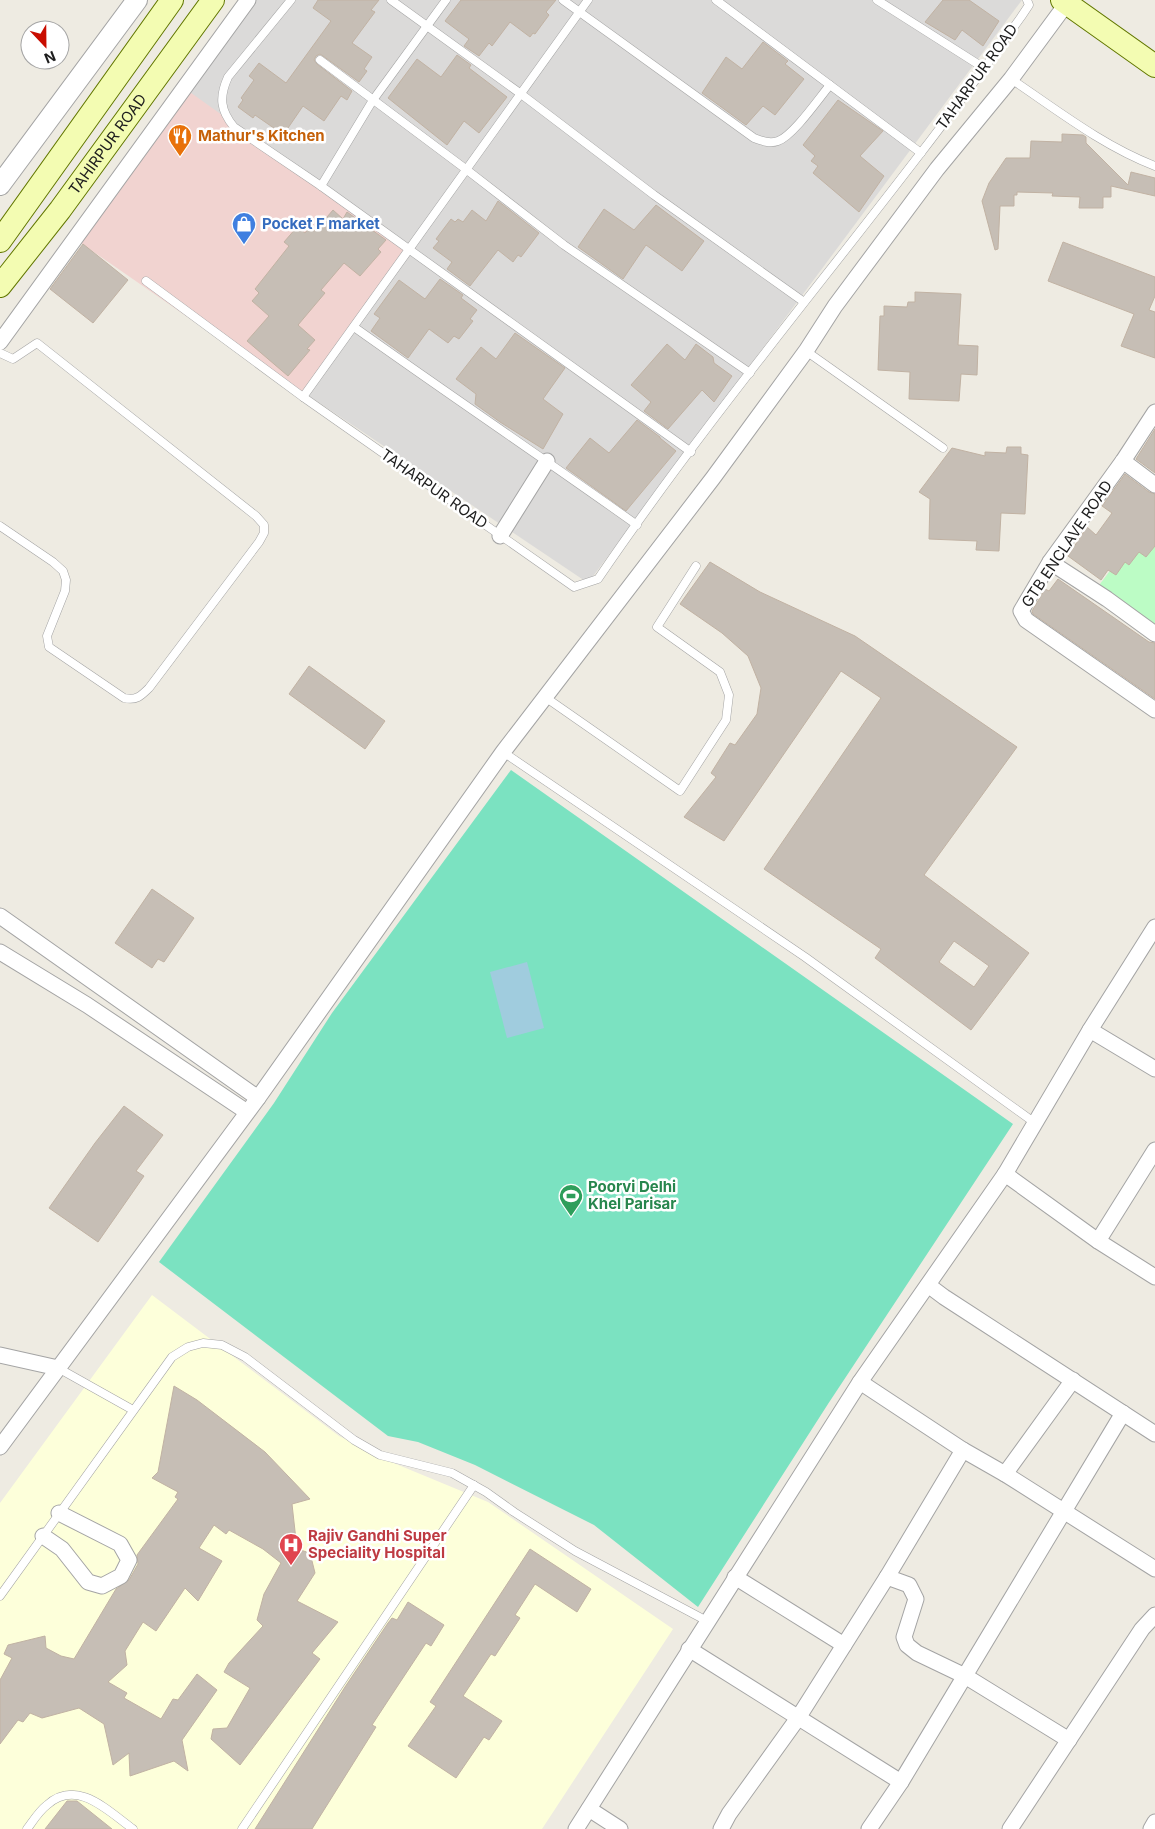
<svg xmlns="http://www.w3.org/2000/svg" width="1155" height="1829" font-family="Inter,sans-serif">
<style>
.residential{fill:#dbdad9}
.commercial{fill:#f1d3d0}
.education{fill:#fdffda}
.park{fill:#bcfcc5}
.pitch{fill:#7be2c1}
.water{fill:#a0ccde}
.building{fill:#c6beb5;stroke:#c1b2a3;fill-rule:evenodd}
.lines{fill:none;stroke-linecap:round;stroke-linejoin:round}
.service-casing{stroke:#a4a4a4;stroke-width:9}
.minor-casing{stroke:#a4a4a4;stroke-width:17}
.tertiary-casing{stroke:#a4a4a4;stroke-width:22}
.secondary-casing{stroke:#627700;stroke-width:24}
.service{stroke:#fff;stroke-width:8}
.minor{stroke:#fff;stroke-width:15}
.tertiary{stroke:#fff;stroke-width:20}
.secondary{stroke:#f3fcb2;stroke-width:22}
.labels{text-anchor:middle;stroke-width:5;stroke-linejoin:round;paint-order:stroke}
.street-label{font-size:15px;fill:#1d1d1d;stroke:#fff}
.food-label{font-size:15px;font-weight:bold;fill:#c56008;stroke:#fff;text-anchor:start}
.shop-label{font-size:15px;font-weight:bold;fill:#366cbe;stroke:#fff;text-anchor:start}
.leisure-label{font-size:15px;font-weight:bold;fill:#27864d;stroke:#fff;text-anchor:start}
.health-label{font-size:15px;font-weight:bold;fill:#be3a42;stroke:#fff;text-anchor:start}
</style>
<rect width="100%" height="100%" fill="#eeebe2"/>
<!-- residential -->
<path class="residential" d="M252 0H1022L588 583 78 241Z"/>
<!-- commercial -->
<path class="commercial" d="M187 90 410 249 303 397 78 241Z"/>
<!-- education -->
<path class="education" d="M152 1295 339 1436 396 1464 488 1502 673 1629 542 1829H0V1503Z"/>
<!-- park -->
<path class="park" d="M1155 511V638L1094 592Z"/>
<!-- pitch -->
<path class="pitch" d="M511 770 1013 1124 828 1404 698 1607 594 1525 475 1465 418 1442 388 1436 159 1262 274 1103 332 1013Z"/>
<!-- water -->
<path class="water" d="M527 962 544 1028 507 1038 490 972Z"/>
<!-- building -->
<g class="building">
<path d="M318 0H379L371 10 375 12 352 43 372 57 364 69 367 71 359 82 323 56 320 54 316 56 314 60 317 64 352 91 347 100 341 96 324 121 303 106 288 128 286 127 281 133 255 115 253 118 238 107 243 100 241 98 254 80 249 76 259 63 286 83 331 21 313 8Z"/>
<path d="M461 0H556L546 12 549 15 535 34 533 33 530 37 510 22 492 46 489 43 479 56 464 46 469 39 445 21Z"/>
<path d="M943 0H969L999 21 983 46 962 30 955 40 925 22Z"/>
<path d="M763 42 788 61 785 64 804 79 775 115 763 106 746 125 702 93 726 57 742 69Z"/>
<path d="M457 55 471 65 469 68 507 97 479 133 464 121 447 145 388 98 417 59 441 77Z"/>
<path d="M838 100 883 131 860 156 884 176 859 212 813 173 818 166 811 161 815 156 803 145Z"/>
<path d="M1062 134 1083 135 1086 137V143L1128 185 1131 172 1155 178V196L1111 186V197H1103V208H1079L1080 197 1052 196 1053 193 1017 192V195H1014V206H1000L998 249 995 250 982 201 989 183 1006 158H1030L1031 141 1062 142Z"/>
<path d="M498 201 539 233 521 257 518 255 513 262 498 250 470 286 447 269 452 262 433 248 439 241 436 239 451 219 455 222 458 219 463 222 472 210 486 221Z"/>
<path d="M656 205 704 241 682 271 646 245 623 279 578 247 604 209 634 230Z"/>
<path d="M333 210 343 219 347 212 386 240 378 249 381 252 360 276 344 263 321 290 325 293 298 325 315 340 307 349 310 350 288 376 247 341 269 316 252 301 259 293 255 289 289 246 284 242 297 227 305 233 310 227 315 231Z"/>
<path d="M1063 242 1155 277V296L1149 310 1155 312V358L1121 346 1134 314 1048 281Z"/>
<path d="M83 244 128 280 93 323 50 289Z"/>
<path d="M440 279 463 295 461 298 477 310 470 319 473 321 459 339 454 336 448 343 429 329 408 358 371 331 380 318 374 314 399 280 425 299Z"/>
<path d="M915 292 961 294 958 345 978 346 977 375 961 374 959 401 909 399 910 372 878 370 880 316H884V306L907 307 908 302H915Z"/>
<path d="M515 333 565 368 543 399 563 414 543 449 500 422 475 404 476 394 456 379 481 347 496 359Z"/>
<path d="M667 344 685 360 696 344 713 357 714 363 732 376 714 402 702 390 668 429 644 411 651 402 631 385Z"/>
<path d="M637 420 660 437V438L676 451 626 511 566 468 590 438 609 453Z"/>
<path d="M1155 429V473L1136 459Z"/>
<path d="M1007 447H1021V454L1028 455 1025 514 1001 513 999 551 976 550 977 541 929 539 930 499 919 492 952 448 985 456V452L1006 453Z"/>
<path d="M1125 474 1149 492 1155 494V546L1146 557 1139 552 1129 565 1125 562 1116 575 1108 570 1101 580 1068 556 1087 527 1096 535 1112 513 1102 506Z"/>
<path d="M710 562 760 592 855 636 1017 747 924 875 1029 953 971 1030 875 958 881 949 764 869 881 698 841 671 724 841 684 817 716 777 711 773 730 743 735 745 757 714 761 688 748 656 722 633 680 604ZM954 941 989 966 974 987 939 962Z"/>
<path d="M1058 579 1149 642 1155 643V699L1033 614 1032 611 1045 589 1049 591Z"/>
<path d="M309 666 385 721 365 749 289 694Z"/>
<path d="M152 889 194 918 164 962 158 959 152 968 115 943Z"/>
<path d="M124 1106 163 1135 136 1171 144 1176 98 1242 49 1208 95 1143Z"/>
<path d="M174 1386 197 1400 265 1452 310 1499 292 1504 297 1549 310 1553 315 1573 297 1601 338 1622 312 1653 320 1659 240 1765 211 1739 213 1729 227 1728 250 1688 224 1672 229 1663 263 1626 257 1620 264 1594 281 1563 263 1549 229 1530 226 1534 214 1525 199 1548 222 1561 198 1601 185 1588 156 1631 143 1622 125 1651 127 1665 108 1682 127 1693 124 1698 161 1719 173 1699 178 1700 197 1674 217 1690 182 1740 188 1771 174 1761 130 1776 129 1753 113 1765 104 1724 79 1708 42 1718 30 1713 23 1722 18 1720 0 1744V1680L12 1658 4 1654 8 1645 45 1636 46 1648 61 1656 74 1659 116 1589 129 1580 138 1564 137 1555 178 1499 175 1497 178 1492 152 1478 158 1472Z"/>
<path d="M530 1549 591 1589 577 1612 535 1584 515 1615 520 1618 495 1656 491 1654 463 1696 502 1721 489 1740 484 1737 456 1778 408 1746 436 1706 430 1702Z"/>
<path d="M408 1602 444 1625 431 1646 426 1643 391 1696 372 1725 376 1727 312 1829H255L345 1687 388 1623 392 1618 397 1620Z"/>
<path d="M67 1801H77L112 1829H45Z"/>
</g>
<g class="lines">
<!-- service casing -->
<g class="service-casing">
<g id="service">
<path d="M291 0 228 77C219 97 220 110 234 127L321 186 691 452"/>
<path d="M391 0 521 94 654 195 804 302"/>
<path d="M563 0 754 138C762 141 770 144 778 141 793 136 819 98 830 85"/>
<path d="M716 0 921 153"/>
<path d="M877 0 984 68"/>
<path d="M320 60 467 170 564 245 750 373"/>
<path d="M1011 79C1057 110 1103 146 1155 166"/>
<path d="M321 186 373 100 446 0"/>
<path d="M146 281 303 397 574 587 598 579C698 432 812 295 920 154 955 109 988 63 1021 17L1029 5 1027 0"/>
<path d="M354 327C448 394 543 458 637 525"/>
<path d="M806 351 943 448"/>
<path d="M0 353 13 359 37 343 256 516 264 525V533L259 542 149 688C141 696 136 701 124 698L49 647 47 636 65 591 66 580 63 571 53 562 0 526"/>
<path d="M303 397 588 0"/>
<path d="M545 697 680 791 726 720 729 695 720 672 657 627 696 566"/>
<path d="M503 752 805 957 1035 1123"/>
<path d="M58 1368 133 1410"/>
<path d="M0 1596 172 1357 188 1347 203 1343 222 1345 245 1357 354 1440 380 1455 452 1473 486 1492 514 1512 575 1551 707 1621"/>
<path d="M27 1829C33 1821 39 1811 47 1805 77 1778 108 1811 133 1829"/>
<path d="M242 1829 474 1485"/>
</g>
</g>
<!-- minor casing -->
<g class="minor-casing">
<g id="minor">
<path d="M0 342 248 0"/>
<path d="M1155 412 1123 461 1050 562 1021 611 1026 620 1155 710"/>
<path d="M1123 461 1155 485"/>
<path d="M500 536 547 461"/>
<path d="M1050 562 1107 599 1155 634"/>
<path d="M0 916 258 1098"/>
<path d="M1155 927 1090 1030 1005 1174 860 1382 963 1450 1005 1474 1155 1569"/>
<path d="M0 952 87 1005 247 1112"/>
<path d="M1090 1030 1155 1069"/>
<path d="M1005 1174 1098 1241 1155 1277"/>
<path d="M1098 1241 1155 1150"/>
<path d="M928 1285 944 1297 1155 1434"/>
<path d="M0 1355 58 1368"/>
<path d="M0 1447 258 1098 503 752 713 478 806 351 835 306 937 169 1011 79 1067 3"/>
<path d="M1005 1474 1073 1380"/>
<path d="M43 1536 62 1549 88 1582 102 1586 121 1576 129 1560 120 1544 59 1513"/>
<path d="M735 1577 844 1645"/>
<path d="M887 1577 909 1585 916 1599 904 1637 907 1645 917 1653 965 1676 1069 1740"/>
<path d="M689 1649 901 1782"/>
<path d="M589 1809 620 1829"/>
<path d="M576 1829 860 1382"/>
<path d="M721 1829 729 1814 798 1718 887 1577 963 1450"/>
<path d="M869 1829 901 1782 1123 1413"/>
<path d="M1010 1829 1142 1629 1155 1615"/>
<path d="M1151 1829 1155 1822"/>
</g>
</g>
<!-- tertiary casing -->
<g class="tertiary-casing">
<path id="tertiary" d="M0 185 137 0"/>
</g>
<!-- secondary casing -->
<g class="secondary-casing">
<g id="secondary">
<path d="M1062 0 1155 66"/>
<path d="M0 241 172 0"/>
<path id="s1" d="M0 286 60 210 213 0"/>
</g>
</g>
<!-- service -->
<use href="#service" class="service"/>
<!-- minor -->
<use href="#minor" class="minor"/>
<!-- tertiary -->
<use href="#tertiary" class="tertiary"/>
<!-- secondary -->
<use href="#secondary" class="secondary"/>
</g>
<!-- icons -->
<defs>
<g id="restaurant-pin" transform="scale(1.25)"><path d="M0 17L-7.5 6A9.5 9.5 0 1 1 7.5 6Z" fill="#e8710a" stroke="#fff"/><path d="M-5-6h1v4h1v-4h1v4h1v-4h1v5L-1.5 .5V6h-2V.5L-5-1ZM5-6V6H3V1.5H1.5Q1.5-4 5-6Z" fill="#fff"/></g>
<g id="shop-pin" transform="scale(1.25)"><path d="M0 17L-7.5 6A9.5 9.5 0 1 1 7.5 6Z" fill="#3f7fe0" stroke="#fff"/><path d="M-5-2.5h2.3a2.7 3.5 0 0 1 5.4 0H5L5.5 6h-11ZM-1.5-2.5h3a1.5 2.3 0 0 0-3 0Z" fill="#fff"/></g>
<g id="stadium-pin" transform="scale(1.25)"><path d="M0 17L-7.5 6A9.5 9.5 0 1 1 7.5 6Z" fill="#2e9e5b" stroke="#fff"/><path d="M0-5a6.5 5 0 1 0 0 10a6.5 5 0 1 0 0-10ZM-3.5-1.8h7v3.6h-7Z" fill="#fff"/></g>
<g id="hospital-pin" transform="scale(1.25)"><path d="M0 17L-7.5 6A9.5 9.5 0 1 1 7.5 6Z" fill="#e0444e" stroke="#fff"/><path d="M-5-5h3v3.5h4V-5h3V5h-3V1.5h-4V5h-3Z" fill="#fff"/></g>
</defs>
<g fill-rule="evenodd">
<use href="#restaurant-pin" x="180" y="136"/>
<use href="#shop-pin" x="244" y="224"/>
<use href="#stadium-pin" x="571" y="1196"/>
<use href="#hospital-pin" x="291" y="1545"/>
</g>
<g class="labels">
<!-- street labels -->
<g class="street-label">
<text transform="translate(977 77) rotate(-54)" y="5">TAHARPUR ROAD</text>
<text dy="5" stroke="none"><textPath href="#s1" startOffset="178">TAHIRPUR ROAD</textPath></text>
<text transform="translate(434 489) rotate(35)" y="5">TAHARPUR ROAD</text>
<text transform="translate(1067 544) rotate(-56)" y="5">GTB ENCLAVE ROAD</text>
</g>
<!-- food labels -->
<g class="food-label">
<text x="198" y="141">Mathur's Kitchen</text>
</g>
<!-- shop labels -->
<g class="shop-label">
<text x="262" y="229">Pocket F market</text>
</g>
<!-- leisure labels -->
<g class="leisure-label">
<text x="588" y="1192">Poorvi Delhi<tspan x="588" dy="17">Khel Parisar</tspan></text>
</g>
<!-- health labels -->
<g class="health-label">
<text x="308" y="1541">Rajiv Gandhi Super<tspan x="308" dy="17">Speciality Hospital</tspan></text>
</g>
</g>
<!-- north arrow -->
<g transform="translate(45 45) rotate(158)"><circle r="24" fill="#ffffff" stroke="#a5a5a5"/>
<path d="M0-4L9 19L0 12L-9 19Z" fill="#c90d00"/>
<text y="-8" font-size="14" font-weight="bold" text-anchor="middle" fill="#1d1d1d">N</text>
</g>
</svg>
